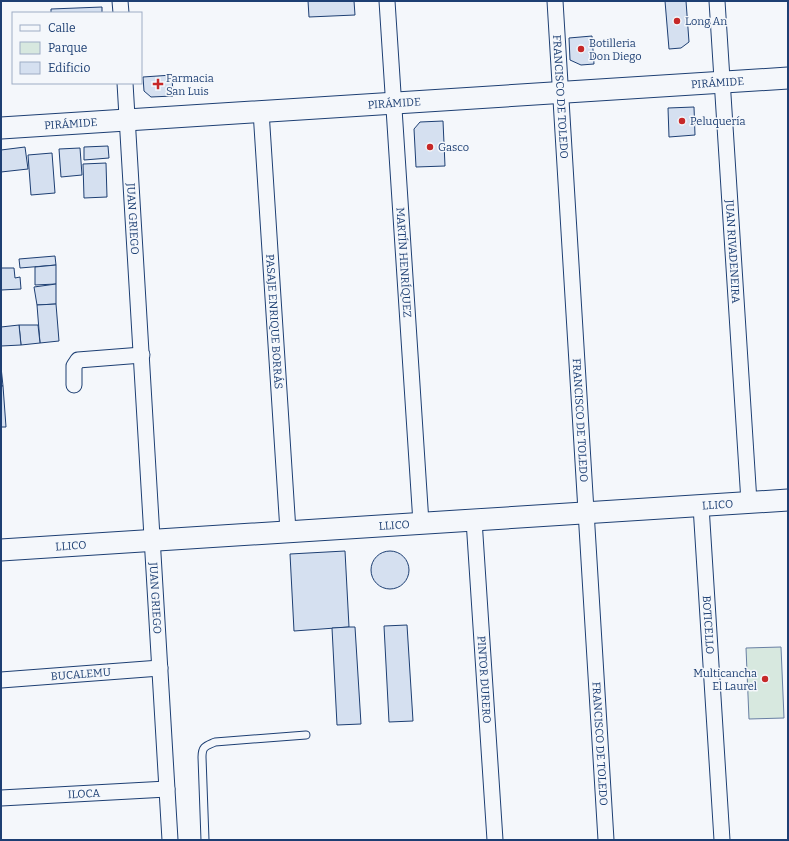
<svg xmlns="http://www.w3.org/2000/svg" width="789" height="841" font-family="Bitter,serif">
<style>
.green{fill:#d7e8df;stroke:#687fa3}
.building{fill:#d5e0f0;stroke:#1d3f73}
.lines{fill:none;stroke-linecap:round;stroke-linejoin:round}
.lane-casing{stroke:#1d3f73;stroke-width:9}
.street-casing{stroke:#1d3f73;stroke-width:17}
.secondary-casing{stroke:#1d3f73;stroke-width:23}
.lane{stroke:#f4f7fb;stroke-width:7}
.street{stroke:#f4f7fb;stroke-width:15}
.secondary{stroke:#f4f7fb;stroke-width:21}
.poi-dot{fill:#c62828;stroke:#f4f7fb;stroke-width:1.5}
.labels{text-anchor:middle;stroke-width:3;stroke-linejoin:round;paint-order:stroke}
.poi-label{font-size:11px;fill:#1d3f73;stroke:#f4f7fb;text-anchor:start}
.street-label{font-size:11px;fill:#1d3f73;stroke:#f4f7fb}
</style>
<rect width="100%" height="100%" fill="#f4f7fb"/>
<!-- green -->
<path class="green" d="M781 647 784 718 749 719 746 648Z"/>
<!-- building -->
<g class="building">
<path d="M308 1H354L355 15 309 17Z"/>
<path d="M665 1H686L689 42 681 48 669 49Z"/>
<path d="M102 7V13H51V9Z"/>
<path d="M592 36 594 64 581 65 570 60 569 38Z"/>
<path d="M172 75 173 96 151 97 144 91 143 77Z"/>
<path d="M694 107 695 135 669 137 668 108Z"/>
<path d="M443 121 445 166 416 167 414 129 420 122Z"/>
<path d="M108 146 109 158 84 160V147Z"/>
<path d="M25 147 28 169 1 172V150Z"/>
<path d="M80 148 82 175 61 177 59 149Z"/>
<path d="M52 153 55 193 31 195 28 155Z"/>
<path d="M106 163 107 197 84 198 83 164Z"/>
<path d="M55 256 56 265 20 268 19 259Z"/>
<path d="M56 265V284L35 285V267Z"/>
<path d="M1 268H14L15 278 20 277 21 289 1 290Z"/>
<path d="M56 284V304L37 305 34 287Z"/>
<path d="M56 304 59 341 40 343 37 305Z"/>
<path d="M19 325H38L40 343 21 345Z"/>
<path d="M19 325 21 345 1 346V327Z"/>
<path d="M1 367 3 386H1Z"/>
<path d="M1 386H3L6 427H1Z"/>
<circle cx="390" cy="570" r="19"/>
<path d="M345 551 349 627 294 631 290 554Z"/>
<path d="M407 625 413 721 389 722 384 626Z"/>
<path d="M349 627H355L361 724 337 725 332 628Z"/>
</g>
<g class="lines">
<!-- lane casing -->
<g class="lane-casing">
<path id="lane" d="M205 840 202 757C202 746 206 746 215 742L306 735"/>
</g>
<!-- street casing -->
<g class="street-casing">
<g id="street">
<path d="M120 1 121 13"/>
<path id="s1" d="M387 1 421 523"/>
<path id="s2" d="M555 1 606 840"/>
<path id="s3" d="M717 1 749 502"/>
<path id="s4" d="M125 83 170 840"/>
<path id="s5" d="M261 111 288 531"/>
<path d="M74 385V366L78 360 142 355"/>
<path id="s6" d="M701 506 722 840"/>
<path id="s7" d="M474 520 495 840"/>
<path id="s8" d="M1 680 160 668"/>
<path id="s9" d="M1 798 167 789"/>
</g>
</g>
<!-- secondary casing -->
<g class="secondary-casing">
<g id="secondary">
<path id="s10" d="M1 128 788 78"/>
<path id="s11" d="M1 550 788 500"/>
</g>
</g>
<!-- lane -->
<use href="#lane" class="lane"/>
<!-- street -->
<use href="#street" class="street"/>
<!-- secondary -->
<use href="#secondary" class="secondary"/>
</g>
<!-- markers -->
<g class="poi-dot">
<circle cx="677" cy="21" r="4"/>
<circle cx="581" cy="49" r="4"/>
<path d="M156 78h4v4h4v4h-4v4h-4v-4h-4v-4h4z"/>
<circle cx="682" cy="121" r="4"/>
<circle cx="430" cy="147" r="4"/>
<circle cx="765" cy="679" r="4"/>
</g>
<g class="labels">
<!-- poi labels -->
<g class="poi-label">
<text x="685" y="25">Long An</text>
<text x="589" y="47">Botilleria<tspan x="589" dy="13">Don Diego</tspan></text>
<text x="166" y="82">Farmacia<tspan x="166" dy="13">San Luis</tspan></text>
<text x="690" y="125">Peluquería</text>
<text x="438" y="151">Gasco</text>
<text x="757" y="677" text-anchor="end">Multicancha<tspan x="757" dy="13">El Laurel</tspan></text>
</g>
<!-- street labels -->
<g class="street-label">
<text dy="4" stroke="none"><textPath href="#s10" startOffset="718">PIRÁMIDE</textPath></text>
<text dy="4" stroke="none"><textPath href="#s2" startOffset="96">FRANCISCO DE TOLEDO</textPath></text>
<text dy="4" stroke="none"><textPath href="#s10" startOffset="394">PIRÁMIDE</textPath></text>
<text dy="4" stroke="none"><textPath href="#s10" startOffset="70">PIRÁMIDE</textPath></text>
<text dy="4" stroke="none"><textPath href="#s4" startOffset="136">JUAN GRIEGO</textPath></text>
<text dy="4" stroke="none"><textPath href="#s3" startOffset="251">JUAN RIVADENEIRA</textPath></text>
<text dy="4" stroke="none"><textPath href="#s1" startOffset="262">MARTÍN HENRÍQUEZ</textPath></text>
<text dy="4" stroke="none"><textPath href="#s5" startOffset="211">PASAJE ENRIQUE BORRÁS</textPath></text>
<text dy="4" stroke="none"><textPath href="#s2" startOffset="420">FRANCISCO DE TOLEDO</textPath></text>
<text dy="4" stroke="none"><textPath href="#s11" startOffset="718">LLICO</textPath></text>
<text dy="4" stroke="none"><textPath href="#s11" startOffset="394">LLICO</textPath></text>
<text dy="4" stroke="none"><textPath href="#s11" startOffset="70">LLICO</textPath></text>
<text dy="4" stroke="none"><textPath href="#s4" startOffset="516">JUAN GRIEGO</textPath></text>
<text dy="4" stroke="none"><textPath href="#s6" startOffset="119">BOTICELLO</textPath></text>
<text dy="4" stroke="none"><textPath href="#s8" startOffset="80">BUCALEMU</textPath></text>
<text dy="4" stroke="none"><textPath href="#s7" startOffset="160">PINTOR DURERO</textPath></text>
<text dy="4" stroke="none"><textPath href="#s2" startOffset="744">FRANCISCO DE TOLEDO</textPath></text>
<text dy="4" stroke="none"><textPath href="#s9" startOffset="83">ILOCA</textPath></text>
</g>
</g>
<!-- border -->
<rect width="789" height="841" fill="none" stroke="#1d3f73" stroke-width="4"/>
<!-- legend -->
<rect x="12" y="12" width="130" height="72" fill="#f4f7fb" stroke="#9eadc5"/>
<rect x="20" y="25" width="20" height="6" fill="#f4f7fb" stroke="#9eadc5"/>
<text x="48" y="32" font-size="12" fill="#1d3f73">Calle</text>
<rect x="20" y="42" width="20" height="12" fill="#d7e8df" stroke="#9eadc5"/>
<text x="48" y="52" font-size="12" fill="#1d3f73">Parque</text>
<rect x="20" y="62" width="20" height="12" fill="#d5e0f0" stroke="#9eadc5"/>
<text x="48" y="72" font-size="12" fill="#1d3f73">Edificio</text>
</svg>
